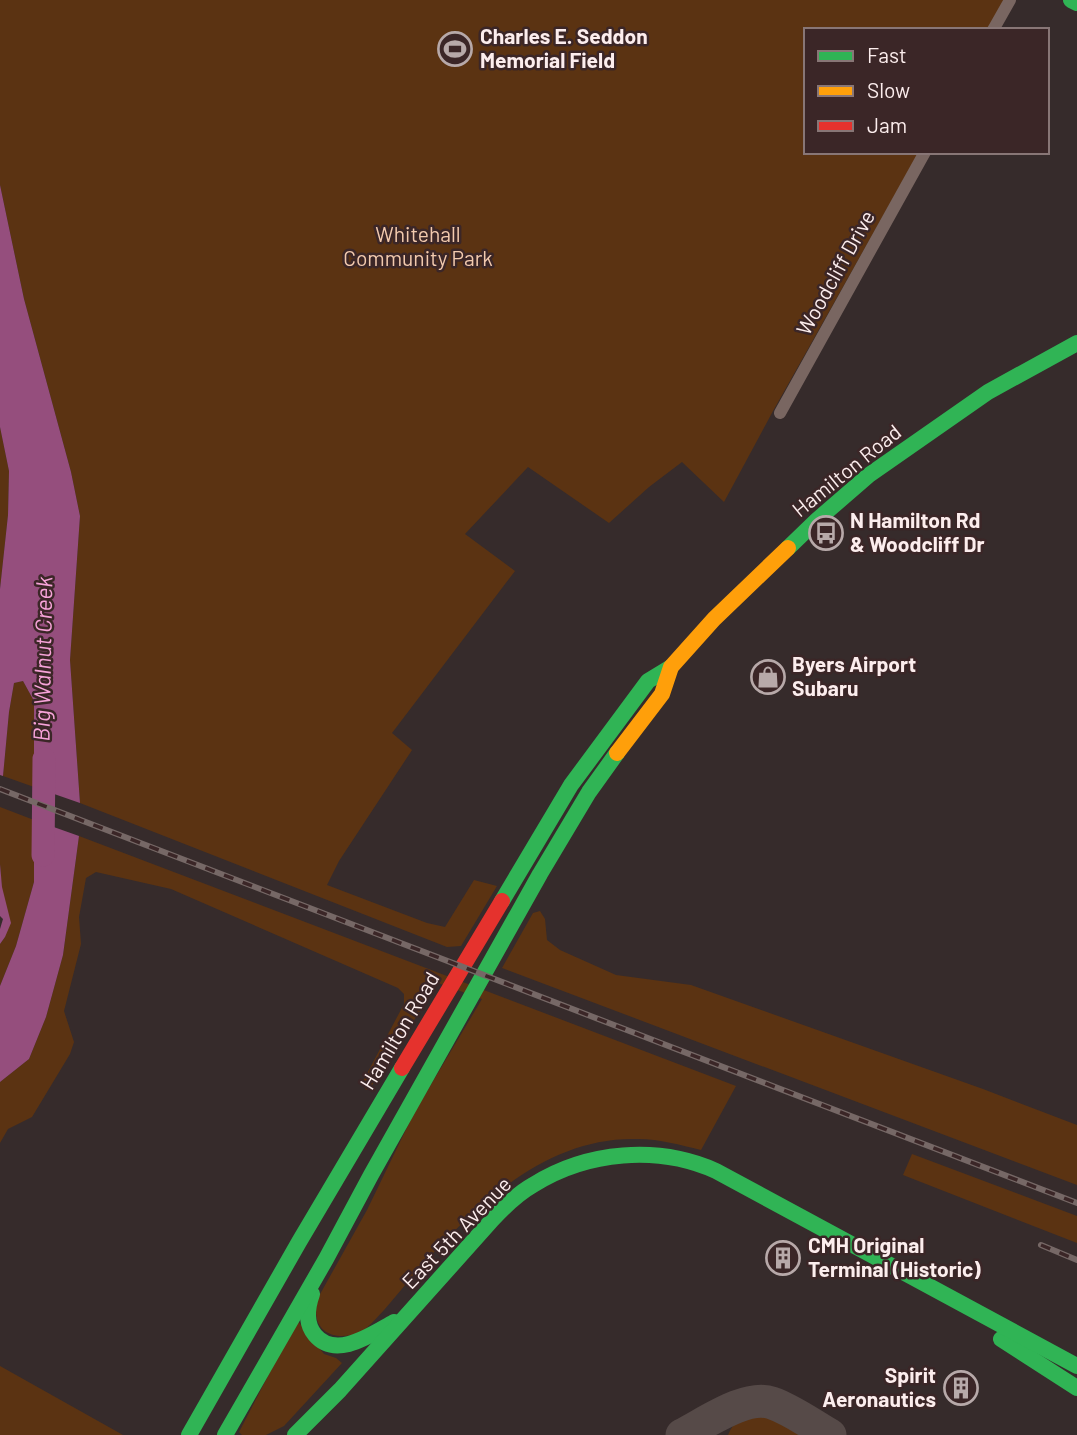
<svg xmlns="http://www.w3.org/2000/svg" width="1077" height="1435" font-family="Barlow,sans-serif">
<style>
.green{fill:#5b3312}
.water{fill:#954e7d}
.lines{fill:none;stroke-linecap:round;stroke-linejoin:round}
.river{stroke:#954e7d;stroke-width:23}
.taxiway{stroke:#564a48;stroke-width:33}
.street{stroke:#796661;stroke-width:12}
.fast{stroke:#30b455;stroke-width:16}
.slow{stroke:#ff9f0a;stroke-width:16}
.jam{stroke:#e5322d;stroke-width:16}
.rail-casing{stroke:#766866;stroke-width:6}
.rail{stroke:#3b2627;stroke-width:3.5;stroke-dasharray:10;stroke-linecap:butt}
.labels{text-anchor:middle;stroke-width:5;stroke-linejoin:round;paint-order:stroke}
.poi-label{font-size:21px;font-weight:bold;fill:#fceded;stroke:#3b2627;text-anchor:start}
.park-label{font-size:21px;fill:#f3caae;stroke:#3b2627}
.street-label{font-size:21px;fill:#fceded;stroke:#3b2627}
.water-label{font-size:23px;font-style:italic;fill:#f7a3d9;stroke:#3b2627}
</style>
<rect width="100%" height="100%" fill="#362b2b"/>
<!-- green -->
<g class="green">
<path d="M0 0H1004L988 30H806V152H919L773 411 724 502 682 462 649 487 609 523 528 467 465 534 515 571 392 733 412 750 339 861 327 885 427 923 445 927 474 880 497 886 461 946 447 947 80 803 70 660 80 516 71 472 24 299 0 185Z"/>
<path d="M0 427 9 471 8 515 0 589Z"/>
<path d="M23 681 34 701V787L3 776 9 712 14 683Z"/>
<path d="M0 807 34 820V882L16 946 0 986V944L5 937 0 864Z"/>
<path d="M79 836 736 1086 701 1150C680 1145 660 1139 638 1139 546 1136 474 1207 417 1271 405 1284 372 1328 359 1333 340 1340 316 1336 316 1311 316 1307 318 1300 319 1296L367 1210 414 1113 482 999 438 983 371 1087 366 1090 362 1083 404 1004V994L398 988 171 889 96 872 86 878 79 917 81 944 64 1011 74 1042 70 1054 32 1117 8 1129 0 1143V1082L29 1059 46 1017 63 955Z"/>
<path d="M540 911 545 919 547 940 560 950 616 975 691 985 983 1089 1077 1125V1185L502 968 533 913Z"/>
<path d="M912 1154 1077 1216V1243L903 1175Z"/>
<path d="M297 1320 324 1354 336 1358 342 1363 284 1426 266 1435H242L239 1432Z"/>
<path d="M0 1366 123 1435H0Z"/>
<path d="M759 1412 774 1416 808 1435H728C734 1420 744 1415 759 1412Z"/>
</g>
<!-- water -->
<g class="water">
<path d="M0 185 24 299 71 472 80 516 70 660 80 803 34 787V701L23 681 14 683 9 712 3 776 0 775V589L8 515 9 471 0 427Z"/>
<path d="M34 820 79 836 63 955 46 1017 29 1059 0 1082V986L16 946 34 882Z"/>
<path d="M0 864 2 887 11 923 5 937 0 944V929L3 919 0 916Z"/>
</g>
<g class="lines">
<!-- river -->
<path class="river" d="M43 855 44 759"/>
<!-- taxiway -->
<path class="taxiway" d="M682 1435C706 1423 746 1394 772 1403 792 1410 811 1424 830 1435"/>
<!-- street -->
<g class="street">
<path d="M993 30 1010 0"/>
<path d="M780 413 925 152"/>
</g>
<!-- fast -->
<g class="fast">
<path d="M1071 0 1077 3"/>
<path d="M788 548 817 520 869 475 988 392 1077 343"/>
<path d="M502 901 571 785 648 681 671 667"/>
<path d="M312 1294C307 1308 305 1323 315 1335 336 1360 372 1334 394 1322"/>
<path d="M1001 1339 1077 1388"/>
<path d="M189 1435 299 1242 402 1068"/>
<path d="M225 1435 326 1259 371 1175 540 874 589 792 617 753"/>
<path d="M295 1435 340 1390 492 1220C504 1207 517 1194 533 1185 587 1151 658 1145 716 1171L1077 1366"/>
</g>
<!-- slow -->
<path class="slow" d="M617 753 662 694 671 667 714 619 788 548"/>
<!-- jam -->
<path class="jam" d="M402 1068 502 901"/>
<!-- rail casing -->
<g class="rail-casing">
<g id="rail">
<path d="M0 789 1077 1203"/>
<path d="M1041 1245 1077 1260"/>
</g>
</g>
<!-- rail -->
<use href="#rail" class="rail"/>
</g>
<!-- icons -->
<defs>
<g id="stadium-ring" transform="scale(1.75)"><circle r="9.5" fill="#3b2627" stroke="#b7a9a9" stroke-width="1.5"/><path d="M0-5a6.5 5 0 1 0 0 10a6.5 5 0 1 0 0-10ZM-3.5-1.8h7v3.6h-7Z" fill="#b7a9a9"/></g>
<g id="bus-ring" transform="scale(1.75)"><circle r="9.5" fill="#3b2627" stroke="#b7a9a9" stroke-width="1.5"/><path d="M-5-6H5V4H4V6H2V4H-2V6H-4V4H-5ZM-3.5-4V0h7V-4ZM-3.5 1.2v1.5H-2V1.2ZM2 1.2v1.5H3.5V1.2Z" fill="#b7a9a9"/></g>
<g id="shop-ring" transform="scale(1.75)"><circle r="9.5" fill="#3b2627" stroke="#b7a9a9" stroke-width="1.5"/><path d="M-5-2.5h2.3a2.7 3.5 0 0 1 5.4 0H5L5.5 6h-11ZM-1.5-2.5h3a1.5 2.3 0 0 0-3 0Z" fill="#b7a9a9"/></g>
<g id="building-ring" transform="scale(1.75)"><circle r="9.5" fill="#3b2627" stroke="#b7a9a9" stroke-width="1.5"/><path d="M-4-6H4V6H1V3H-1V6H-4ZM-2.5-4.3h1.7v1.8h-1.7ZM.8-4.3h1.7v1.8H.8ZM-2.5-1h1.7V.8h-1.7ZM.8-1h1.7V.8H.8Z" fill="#b7a9a9"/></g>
</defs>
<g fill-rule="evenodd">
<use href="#stadium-ring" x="455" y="49"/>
<use href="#bus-ring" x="826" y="533"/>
<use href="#shop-ring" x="768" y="677"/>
<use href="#building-ring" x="783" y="1258"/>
<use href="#building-ring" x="961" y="1388"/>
</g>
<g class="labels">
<!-- poi labels -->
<g class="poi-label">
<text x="480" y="44">Charles E. Seddon<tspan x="480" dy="24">Memorial Field</tspan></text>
<text x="850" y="528">N Hamilton Rd<tspan x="850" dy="24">&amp; Woodcliff Dr</tspan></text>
<text x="792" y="672">Byers Airport<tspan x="792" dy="24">Subaru</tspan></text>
<text x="808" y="1253">CMH Original<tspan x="808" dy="24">Terminal (Historic)</tspan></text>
<text x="936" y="1383" text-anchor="end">Spirit<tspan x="936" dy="24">Aeronautics</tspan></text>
</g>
<!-- park labels -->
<g class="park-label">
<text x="418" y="242">Whitehall<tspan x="418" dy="24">Community Park</tspan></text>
</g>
<!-- street labels -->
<g class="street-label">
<text transform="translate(836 273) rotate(-61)" y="7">Woodcliff Drive</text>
<text transform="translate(847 471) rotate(-39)" y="7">Hamilton Road</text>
<text transform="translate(400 1031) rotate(-59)" y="7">Hamilton Road</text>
<text transform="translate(457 1233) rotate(-46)" y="7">East 5th Avenue</text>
</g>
<!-- water labels -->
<g class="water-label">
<text transform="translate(43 659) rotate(-89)" y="8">Big Walnut Creek</text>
</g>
</g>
<!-- legend -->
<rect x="804" y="28" width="245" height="126" fill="#3b2627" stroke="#887676" stroke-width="2"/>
<rect x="818" y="51" width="35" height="10" fill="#30b455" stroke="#887676" stroke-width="2"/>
<text x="867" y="63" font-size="21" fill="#fceded">Fast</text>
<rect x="818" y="86" width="35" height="10" fill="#ff9f0a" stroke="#887676" stroke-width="2"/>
<text x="867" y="98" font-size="21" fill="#fceded">Slow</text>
<rect x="818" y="121" width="35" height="10" fill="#e5322d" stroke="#887676" stroke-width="2"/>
<text x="867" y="133" font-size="21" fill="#fceded">Jam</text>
</svg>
